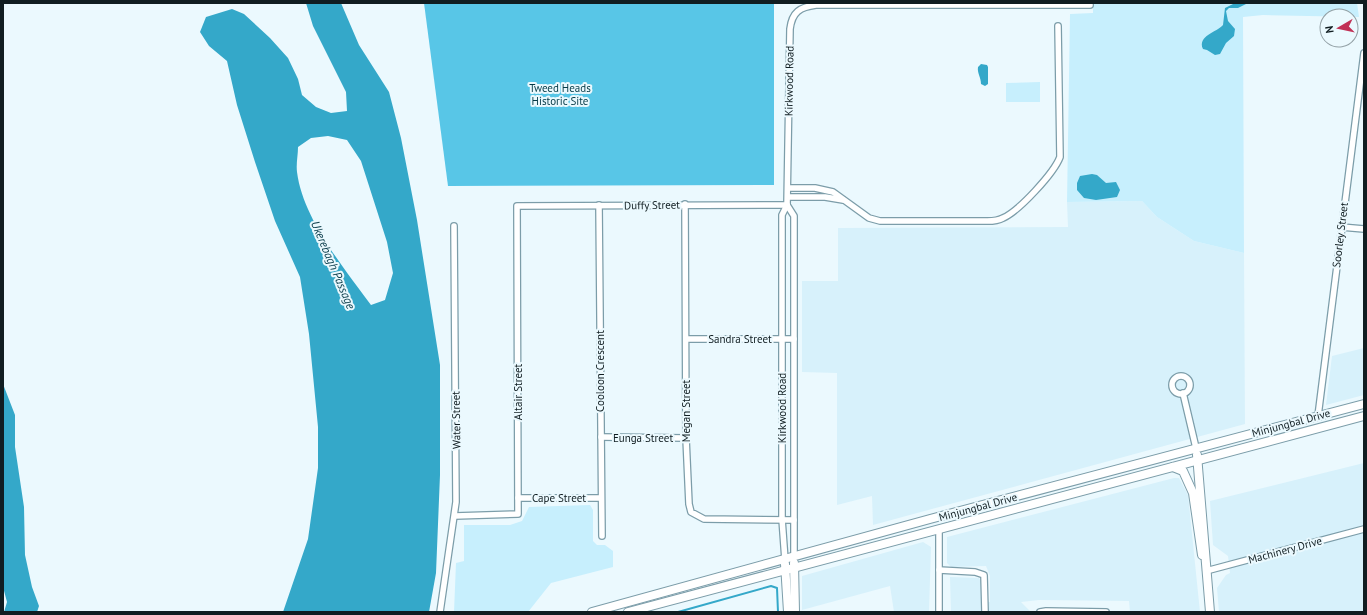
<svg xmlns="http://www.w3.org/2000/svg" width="1367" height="615" font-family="'PT Sans',sans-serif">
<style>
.built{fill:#d7f1fb}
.green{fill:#c7effd}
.forest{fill:#58c6e7}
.water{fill:#34a8c9;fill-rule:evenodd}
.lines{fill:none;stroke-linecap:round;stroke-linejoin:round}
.stream{stroke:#34a8c9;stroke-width:2}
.street-casing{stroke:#7c9da9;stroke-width:8}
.secondary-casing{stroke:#7c9da9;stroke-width:10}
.street{stroke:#fff;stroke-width:5.5}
.secondary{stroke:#fff;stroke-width:8}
.labels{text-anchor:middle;stroke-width:4;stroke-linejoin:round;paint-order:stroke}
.street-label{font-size:11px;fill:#101d21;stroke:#ebf9fe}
.park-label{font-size:11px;fill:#053a47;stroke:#ebf9fe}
.water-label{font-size:12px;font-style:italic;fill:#114250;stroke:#ebf9fe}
</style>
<rect width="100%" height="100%" fill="#ebf9fe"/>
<!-- built -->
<g class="built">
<path d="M1142 201 1157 217 1194 241 1244 253 1245 424 873 525 872 496 837 505V373L802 372V281H838V228L1068 227 1067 202Z"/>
<path d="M1364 348V395L1326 405 1332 356Z"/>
<path d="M1364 463V612H1219L1217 588 1226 575 1230 573 1228 556 1213 545 1210 501Z"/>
<path d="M1174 478H1179L1188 495 1200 612H1130L1129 601 1039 600 1021 602 1031 612H951L950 577 979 578 982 584 983 602H990V576L986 566 951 567 947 563V537Z"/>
<path d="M923 542 931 547 929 612H894L890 586 802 610V576Z"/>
</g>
<!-- green -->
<g class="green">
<path d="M1093 3H1357L1359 17 1263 15 1243 17 1244 253 1194 241 1157 217 1142 201 1067 202 1070 14 1093 13Z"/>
<path d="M1040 82V102H1006V83Z"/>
<path d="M590 505 593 510V541L597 545H605L613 551V567L551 583 528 612H454L456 563 464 561V525H510L522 521 529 507Z"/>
</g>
<!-- forest -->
<path class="forest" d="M424 3H774V185L448 186Z"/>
<!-- water -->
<g class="water">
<path d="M306 3H341L359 45 389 92 401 138 417 220 440 365V475L436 573 429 612H283L308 539 318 468V427L309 334 300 277 275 221 255 162 237 105 227 61 209 46 200 32 206 17 232 9 244 14 270 38 288 58 298 79 302 95 316 107 331 113 347 111 346 92 313 26ZM328 136 347 140 361 161 387 242 393 273 385 300 371 305C344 268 303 219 297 172 296 164 298 155 298 147L311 138Z"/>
<path d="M1235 3H1248L1238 8H1229L1226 11 1228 21 1235 29 1234 36 1226 43 1220 54 1215 55 1207 50 1203 49C1197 36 1217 32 1223 25L1225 8Z"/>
<path d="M981 64 987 65 988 67V84L985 86 981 84C981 77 977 73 978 67Z"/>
<path d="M1092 174 1097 175 1106 183 1116 182 1120 190 1117 197 1096 200 1084 198 1077 190V183L1080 176Z"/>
<path d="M3 384 15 415V447L24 507 25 555 32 587 39 606 37 612H4L7 602 3 587Z"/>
</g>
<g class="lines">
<!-- stream -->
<path class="stream" d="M678 612 771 586 777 588 778 612"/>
<!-- street casing -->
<g class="street-casing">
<g id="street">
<path d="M788 188H815L833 192 869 218 880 221H982C989 221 996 222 1003 218 1019 211 1054 173 1060 157L1058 26"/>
<path d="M788 197H825L843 200"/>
<path d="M685 204 686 438 689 504 691 512 704 519 794 520"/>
<path d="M599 205 602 536"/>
<path d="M787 205 794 216V557"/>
<path d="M1341 227 1364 229"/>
<path d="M686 339H794"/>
<circle cx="1181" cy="385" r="9"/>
<path d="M1183 393 1196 448"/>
<path d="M1318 416 1364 53"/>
<path d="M601 437 686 438"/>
<path d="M518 498H600"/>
<path d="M455 516 518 514 517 206 787 205"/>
<path d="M785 560 782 519V215L787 205 790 29C792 12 800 7 816 5H1090"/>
<path d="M939 570 975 572 984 575 985 612"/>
<path d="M1206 571 1364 529"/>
<path d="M440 612 456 502 454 226"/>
<path d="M939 612V529"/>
<path d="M1040 612 1046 611 1106 612"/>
</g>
</g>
<!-- secondary casing -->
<g class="secondary-casing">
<g id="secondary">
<path d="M1197 455 1210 612"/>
<path d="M1173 467 1183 471 1193 493 1202 555"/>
<path d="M794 563 795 612"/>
<path d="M785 564 788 612"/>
<path d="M592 612 930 519 1364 404"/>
<path d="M628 612 1364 416"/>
</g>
</g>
<!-- street -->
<use href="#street" class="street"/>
<!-- secondary -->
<use href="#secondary" class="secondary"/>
</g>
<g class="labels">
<!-- street labels -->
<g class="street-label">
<text transform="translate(789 81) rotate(-89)" y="4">Kirkwood Road</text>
<text transform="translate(652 205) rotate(-1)" y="4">Duffy Street</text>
<text transform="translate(1340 235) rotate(-83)" y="4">Soorley Street</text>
<text x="740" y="343">Sandra Street</text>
<text transform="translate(600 371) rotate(-90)" y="4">Cooloon Crescent</text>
<text transform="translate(518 392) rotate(-90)" y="4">Altair Street</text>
<text transform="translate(782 408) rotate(-90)" y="4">Kirkwood Road</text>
<text transform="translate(686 411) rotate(-90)" y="4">Megan Street</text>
<text transform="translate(456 420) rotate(-91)" y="4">Water Street</text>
<text transform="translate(1291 423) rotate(-15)" y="4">Minjungbal Drive</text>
<text x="643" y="442">Eunga Street</text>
<text x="559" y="502">Cape Street</text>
<text transform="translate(978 507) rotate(-15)" y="4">Minjungbal Drive</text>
<text transform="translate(1285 550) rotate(-15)" y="4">Machinery Drive</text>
</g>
<!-- park labels -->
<g class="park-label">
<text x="560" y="92">Tweed Heads<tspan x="560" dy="13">Historic Site</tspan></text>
</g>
<!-- water labels -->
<g class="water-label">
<text transform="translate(333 265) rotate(67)" y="4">Ukerebagh Passage</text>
</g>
</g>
<!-- border -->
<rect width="1367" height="615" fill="none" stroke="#101d21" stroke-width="8"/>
<!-- north arrow -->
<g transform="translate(1339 28) rotate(261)"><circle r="19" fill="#ebf9fe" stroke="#93a1a6"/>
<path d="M0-3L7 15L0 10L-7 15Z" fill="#c13156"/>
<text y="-6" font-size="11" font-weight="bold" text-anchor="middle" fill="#101d21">N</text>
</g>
</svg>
